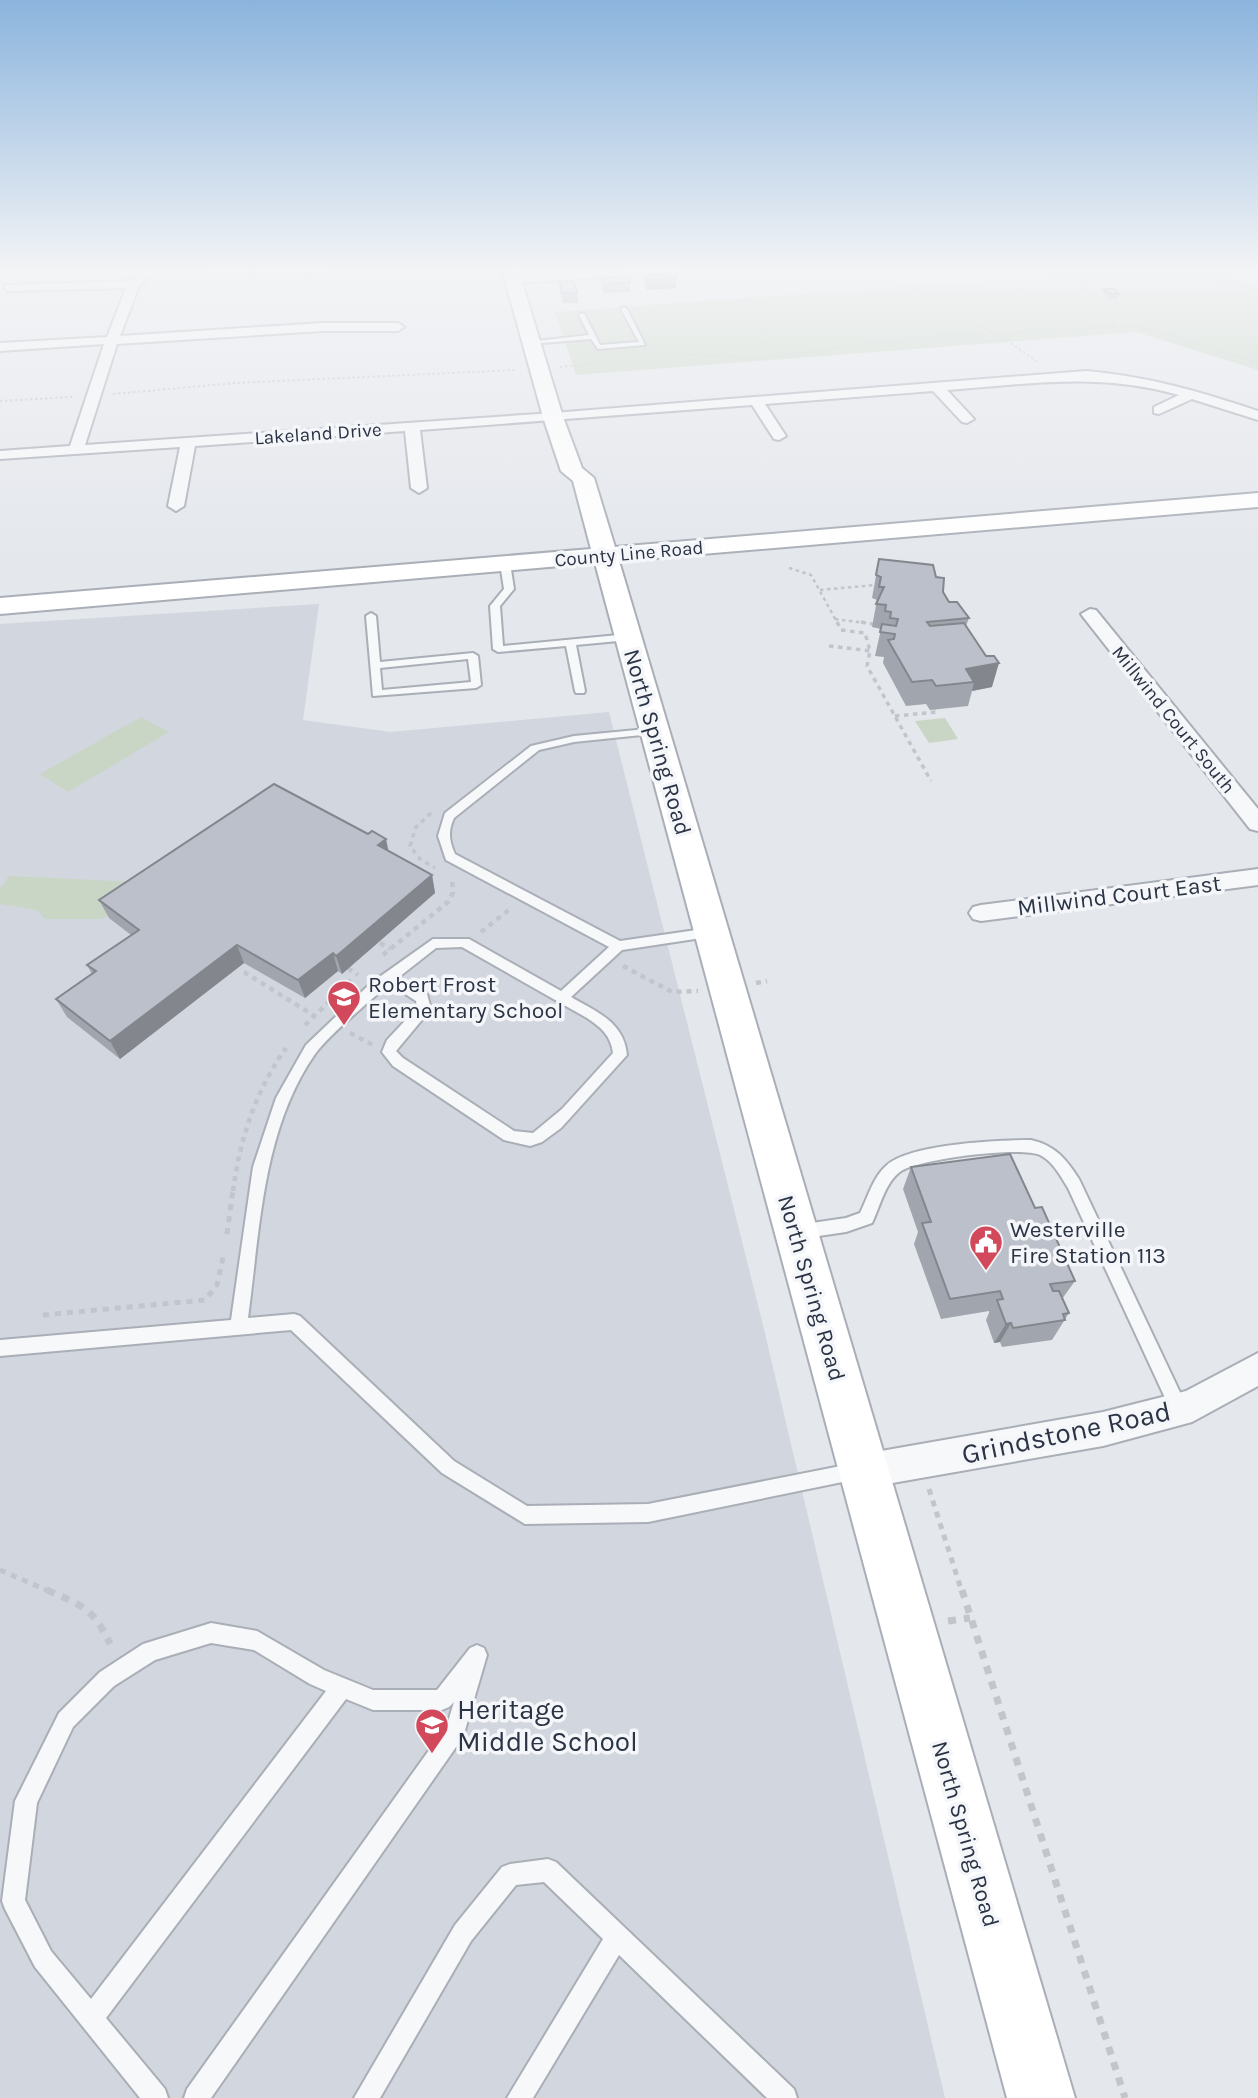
<svg xmlns="http://www.w3.org/2000/svg" width="1258" height="2098" font-family="Karla,sans-serif">
<style>
.built{fill:#d2d6de}
.green{fill:#c9d6c5}
.lines{fill:none;stroke-linecap:round;stroke-linejoin:round}
.lane-casing{stroke:#a9aeb7;stroke-width:4}
.street-casing{stroke:#a9aeb7;stroke-width:4}
.secondary-casing{stroke:#a9aeb7;stroke-width:4}
.path-far5{stroke:#c2c5cb;stroke-width:2;stroke-dasharray:2.5 2.5;stroke-linecap:butt}
.path-far4{stroke:#c2c5cb;stroke-width:2.5;stroke-dasharray:3.5 3.5;stroke-linecap:butt}
.path-far3{stroke:#c2c5cb;stroke-width:3.5;stroke-dasharray:4.5 4.5;stroke-linecap:butt}
.path-far2{stroke:#c2c5cb;stroke-width:4.5;stroke-dasharray:5 5;stroke-linecap:butt}
.path-far1{stroke:#c2c5cb;stroke-width:5;stroke-dasharray:6 6;stroke-linecap:butt}
.path{stroke:#c2c5cb;stroke-width:7;stroke-dasharray:8 8;stroke-linecap:butt}
.lane{fill:#f7f8fa;fill-rule:evenodd}
.street{fill:#f7f8fa;fill-rule:evenodd}
.secondary{fill:#fff;fill-rule:evenodd}
.wall{fill:#a1a5ae}
.shaded-wall{fill:#83868d}
.building{fill:#bbc0ca;stroke:#83868d;stroke-width:2}
.labels{text-anchor:middle;stroke-width:7;stroke-linejoin:round;paint-order:stroke}
.far-street-label{font-size:19px;fill:#2b3445;stroke:#f4f6f9}
.street-label{font-size:23px;fill:#2b3445;stroke:#f4f6f9}
.poi-label{font-size:23px;fill:#2b3445;stroke:#f4f6f9;text-anchor:start}
.near-street-label{font-size:28px;fill:#2b3445;stroke:#f4f6f9}
.near-poi-label{font-size:28px;fill:#2b3445;stroke:#f4f6f9;text-anchor:start}
</style>
<rect width="100%" height="100%" fill="#e4e7ec"/>
<!-- built -->
<path class="built" d="M319 604 303 720 391 732 609 712 762 1321 945 2098H0V624Z"/>
<!-- green -->
<g class="green">
<path d="M1136 269H1205L1258 284V370L1136 332 576 375 555 312Z"/>
<path d="M141 717 169 732 68 792 40 774Z"/>
<path d="M945 718 958 739 929 743 915 721Z"/>
<path d="M9 876 137 882 108 916 101 919H45L37 910 0 904V889Z"/>
</g>
<g class="lines">
<!-- lane casing -->
<g class="lane-casing">
<g id="lane">
<path d="M624 307 627 309 645 345 598 349 591 339 531 344 528 342 589 335 579 315 582 313 585 315 600 345 639 342 621 309Z"/>
<path d="M505 560 510 563 514 589 500 606 503 646 629 634 634 637 629 640 576 645 585 691 584 693H576L575 691 566 646 498 652 493 649 490 606 504 589 500 563Z"/>
<path d="M371 613 376 616 380 662 473 653 478 656 481 685 476 688 373 696 366 616ZM468 659 471 682 382 690 380 668Z"/>
<path d="M657 728 662 731 661 733 574 742 539 750 454 818C448 831 449 841 455 854L620 941 710 928 716 933 715 936 622 950 571 997C597 1012 624 1022 627 1055L561 1128 542 1142 530 1146 504 1140 393 1066 382 1052 387 1040 417 1008 416 1001 390 984 381 991C362 1008 329 1035 315 1054 262 1130 260 1230 248 1318L294 1314 300 1316 454 1461 527 1506 648 1504 856 1463 862 1466 865 1472 862 1478 648 1522 525 1524 442 1473 291 1330 0 1356V1340L231 1320 253 1167 276 1098 306 1045 371 983 433 939H469L561 991 609 947 446 860 438 836 445 813 531 746 574 736ZM462 947 587 1018C601 1027 611 1036 613 1053L562 1109 533 1133 514 1131 403 1058 396 1051 431 1009 427 994 399 977 436 948Z"/>
<path d="M1031 1140C1056 1146 1066 1159 1079 1179L1185 1403 1188 1409 1185 1415 1179 1418 1173 1415 1068 1188C1061 1177 1053 1161 1040 1155 1020 1146 920 1159 901 1171 885 1182 880 1207 872 1223L846 1232 798 1239 792 1237 790 1232 792 1227 798 1225 846 1218 860 1213C868 1197 873 1177 887 1165 910 1144 998 1140 1031 1140Z"/>
<path d="M211 1623 257 1631 324 1670 373 1690H437L470 1648 477 1645 484 1648 487 1655 463 1737 211 2098H184L187 2089 447 1725 454 1702 449 1707 442 1710H373L346 1699 106 2018 165 2089 168 2098H140L35 1967 5 1909 2 1901 15 1801 59 1713 100 1672 143 1644ZM211 1643 254 1650 310 1684 326 1691 91 1999 51 1951 25 1900 37 1803 73 1727 114 1686 155 1660Z"/>
<path d="M548 1859 556 1862 794 2089 797 2098H767L619 1955 533 2098H507L603 1939 544 1882 516 1885 471 1941 380 2098H354L455 1925 502 1867 510 1864Z"/>
</g>
</g>
<!-- street casing -->
<g class="street-casing">
<g id="street">
<path d="M147 269H160L139 286 120 336 322 323H398L404 327 398 331H322L117 344 85 445 553 413 1086 371C1147 376 1201 392 1258 411V420L1192 399 1159 414 1154 413V407L1179 395C1098 372 1029 384 947 390L974 419 967 423 962 422 933 391 765 404 786 436 779 440 774 439 752 405 420 430 427 488 419 493 411 488 405 431 195 446 184 506 176 511 168 506 180 447 0 459V451L70 446 104 344 0 351V343L107 337 126 288 9 291 5 289V285L131 281Z"/>
<path d="M202 269H339L333 272 254 276 208 272Z"/>
<path d="M637 269H689L683 272 513 283 507 280 513 277Z"/>
<path d="M1090 609 1096 610 1258 809V831L1250 829 1084 618 1081 614Z"/>
<path d="M1258 869V885L981 921 973 919 969 913 973 907 981 905Z"/>
<path d="M1258 1353V1386L1192 1422 1103 1446 864 1488 852 1483 847 1471 852 1459 864 1454 1103 1412 1186 1391Z"/>
</g>
</g>
<!-- secondary casing -->
<g class="secondary-casing">
<path id="secondary" d="M502 269H518L563 417 582 468 594 478 615 547 1258 493V507L619 561 1075 2098H1007L595 563 0 614V598L591 549 573 481 561 471 543 417Z"/>
</g>
<!-- path-far5 -->
<g class="path-far5">
<path d="M894 269 935 307 1000 336 1038 362"/>
<path d="M1104 292 1121 293 1127 298 1108 301 1093 296Z"/>
<path d="M1116 327 1107 312 1082 292 1087 279C1128 264 1217 275 1258 290"/>
<path d="M653 353 759 358 919 338 1128 326 1159 332 1258 363"/>
<path d="M560 367 600 363"/>
<path d="M113 394 236 383 516 370"/>
<path d="M0 401 73 397"/>
</g>
<!-- path-far4 -->
<g class="path-far4">
<path d="M789 568 811 575 838 624"/>
<path d="M820 590 875 585"/>
<path d="M835 619 873 624"/>
</g>
<!-- path-far3 -->
<g class="path-far3">
<path d="M837 622 841 630 865 633 870 651 867 666 931 781"/>
<path d="M861 622 873 624"/>
<path d="M829 646 872 651"/>
<path d="M895 716 937 712 935 709"/>
<path d="M431 813 416 827 410 846 420 859 435 868"/>
</g>
<!-- path-far2 -->
<g class="path-far2">
<path d="M481 932 510 909"/>
<path d="M380 943 390 949"/>
<path d="M383 955 448 902 453 893 452 879"/>
<path d="M623 966 672 992 698 991"/>
<path d="M348 968 358 975"/>
<path d="M244 972 313 1015"/>
<path d="M756 983 767 981"/>
<path d="M305 1025 351 980"/>
<path d="M350 1033 373 1045"/>
<path d="M233 1191C240 1139 255 1092 286 1048"/>
</g>
<!-- path-far1 -->
<g class="path-far1">
<path d="M227 1234 233 1190"/>
<path d="M43 1315 205 1300 217 1285 224 1253"/>
<path d="M929 1489 962 1592"/>
<path d="M0 1570 51 1592"/>
</g>
<!-- path -->
<g class="path">
<path d="M47 1590C83 1606 93 1608 110 1644"/>
<path d="M962 1590 1125 2098"/>
<path d="M948 1621 970 1618"/>
</g>
<!-- lane -->
<use href="#lane" class="lane"/>
<!-- street -->
<use href="#street" class="street"/>
<!-- secondary -->
<use href="#secondary" class="secondary"/>
</g>
<!-- wall -->
<g class="wall">
<path d="M644 276 676 288 647 290 644 285Z"/>
<path d="M601 278 630 282V292L604 293 602 288Z"/>
<path d="M559 282 577 293 578 303H563L560 292Z"/>
<path d="M1104 289 1119 294 1118 299H1109L1103 294Z"/>
<path d="M879 559 936 577 943 592 949 602 969 618 966 626 992 687 972 691 968 706 930 710 926 704 906 706 883 663 884 657 875 656 881 629 872 627 877 600 872 598Z"/>
<path d="M389 851 432 875 435 893 345 971 342 974 338 971 305 998 244 963 120 1059 67 1017 56 999 92 974 87 965 131 935 109 918 99 900Z"/>
<path d="M911 1167 1035 1208 1075 1281 1062 1299 1069 1313 1052 1340 1002 1347 1000 1342 994 1343 986 1320 989 1313V1311L941 1319 914 1244 918 1232 903 1189Z"/>
</g>
<!-- shaded-wall -->
<g class="shaded-wall">
<path d="M677 278 676 288 647 290V280Z"/>
<path d="M999 663 992 687 972 691 974 682 966 669Z"/>
<path d="M386 839 390 858 378 845Z"/>
<path d="M432 875 435 893 342 974 336 956Z"/>
<path d="M237 945 244 963 120 1059 110 1041Z"/>
<path d="M333 953 338 971 305 998 298 980Z"/>
<path d="M1011 1323 1000 1342 994 1343 1006 1324Z"/>
</g>
<!-- building -->
<g class="building">
<path d="M673 273 677 278 647 280 644 276Z"/>
<path d="M627 276 630 282 604 284 601 278Z"/>
<path d="M559 282H574L577 293H563Z"/>
<path d="M1104 289H1113L1119 294H1111Z"/>
<path d="M879 559 933 565 936 577 944 578 943 592 949 602H957L969 618 927 622 930 626 964 623 986 656H994L999 663 966 669 974 682 936 686 932 680 912 682 888 640 894 639 895 634 880 632 882 624 896 626 898 619 890 618 891 612 885 611 886 605 876 604 884 587H879L881 577 876 575Z"/>
<path d="M274 784 368 834 372 831 386 839 378 845 432 875 340 953 336 956 333 953 298 980 237 945 110 1041 56 999 96 971 87 965 139 930 99 900Z"/>
<path d="M1010 1154 1035 1208 1042 1207 1075 1281 1050 1284 1053 1291H1059L1069 1313 1063 1314 1065 1320 1013 1328 1011 1323 1006 1324 997 1300 1003 1299 1000 1291 950 1299 922 1223 931 1222 911 1167Z"/>
</g>
<!-- sky -->
<linearGradient id="sky" x2="0" y2="1"><stop stop-color="#8bb4dd"/><stop offset="0.48" stop-color="#f3f4f6"/><stop offset="1" stop-color="#f3f4f6" stop-opacity="0"/></linearGradient>
<rect width="1258" height="562" fill="url(#sky)"/>
<!-- icons -->
<defs>
<g id="school-pin" transform="scale(1.75)"><path d="M0 17L-7.5 6A9.5 9.5 0 1 1 7.5 6Z" fill="#d1495b" stroke="#f4f6f9"/><path d="M0-5L7-2L0 1L-7-2ZM-4 1L0 2.5L4 1V4Q0 6-4 4Z" fill="#fff"/></g>
<g id="civic-pin" transform="scale(1.75)"><path d="M0 17L-7.5 6A9.5 9.5 0 1 1 7.5 6Z" fill="#d1495b" stroke="#f4f6f9"/><path d="M-.6-6.5H3V-4.5H.6V-3L4-1V1h2V6H-6V1h2V-1L-.6-3ZM-1.2 2.5V6h2.4V2.5Z" fill="#fff"/></g>
</defs>
<g fill-rule="evenodd">
<use href="#school-pin" x="344" y="997"/>
<use href="#civic-pin" x="986" y="1242"/>
<use href="#school-pin" x="432" y="1725"/>
</g>
<g class="labels">
<!-- far-street labels -->
<g class="far-street-label">
<text transform="translate(318 433) rotate(-4)" y="7">Lakeland Drive</text>
<text transform="translate(629 553) rotate(-5)" y="7">County Line Road</text>
<text transform="translate(1174 719) rotate(51)" y="7">Millwind Court South</text>
</g>
<!-- street labels -->
<g class="street-label">
<text transform="translate(658 742) rotate(74)" y="8">North Spring Road</text>
<text transform="translate(1119 895) rotate(-7)" y="8">Millwind Court East</text>
<text transform="translate(812 1288) rotate(74)" y="8">North Spring Road</text>
<text transform="translate(966 1834) rotate(74)" y="8">North Spring Road</text>
</g>
<!-- poi labels -->
<g class="poi-label">
<text x="368" y="992">Robert Frost<tspan x="368" dy="26">Elementary School</tspan></text>
<text x="1010" y="1237">Westerville<tspan x="1010" dy="26">Fire Station 113</tspan></text>
</g>
<!-- near-street labels -->
<g class="near-street-label">
<text transform="translate(1066 1432) rotate(-12)" y="10">Grindstone Road</text>
</g>
<!-- near-poi labels -->
<g class="near-poi-label">
<text x="457" y="1719">Heritage<tspan x="457" dy="32">Middle School</tspan></text>
</g>
</g>
</svg>
